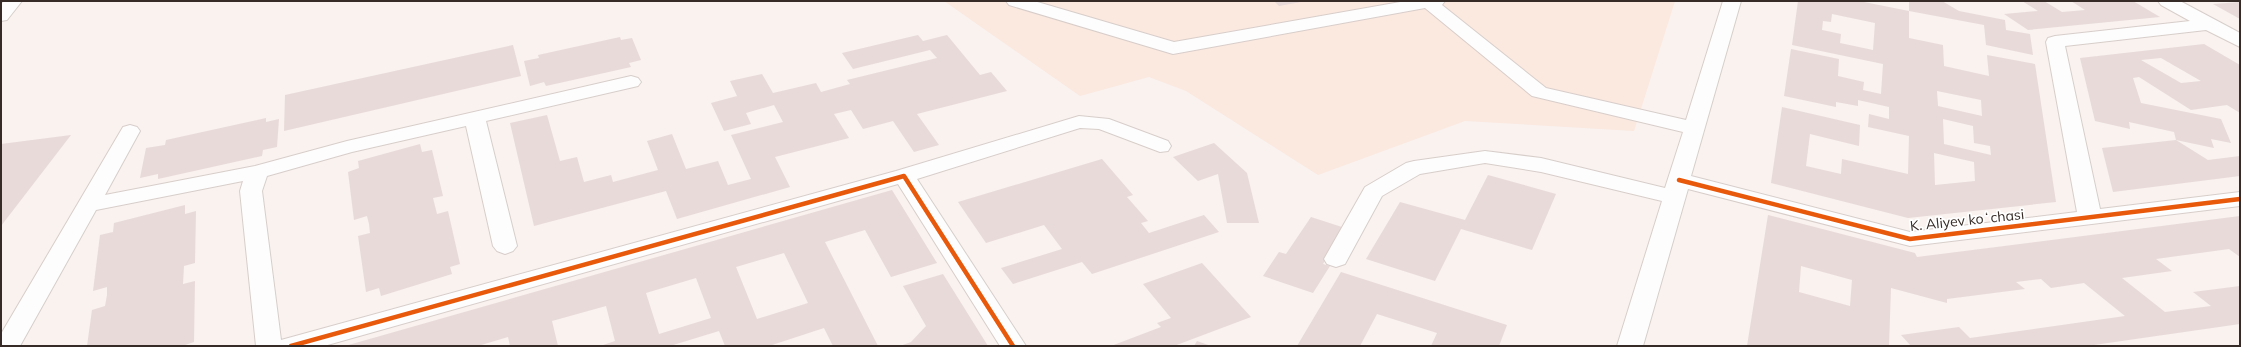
<svg xmlns="http://www.w3.org/2000/svg" width="2241" height="347" font-family="Mulish,sans-serif">
<style>
.built{fill:#fbe8df}
.building{fill:#e8dad8;fill-rule:evenodd}
.lines{fill:none;stroke-linecap:round;stroke-linejoin:round}
.minor-casing{stroke:#d7ceca;stroke-width:2}
.major-casing{stroke:#d7ceca;stroke-width:2}
.minor{fill:#fefdfd;fill-rule:evenodd}
.major{fill:#fefdfd;fill-rule:evenodd}
.cycleway-casing{stroke:#fff;stroke-width:7}
.cycleway{stroke:#e8590c;stroke-width:4.5}
.labels{text-anchor:middle;stroke-width:3.5;stroke-linejoin:round;paint-order:stroke}
.street-label{font-size:14px;fill:#362b26;stroke:#fff}
</style>
<rect width="100%" height="100%" fill="#f9f2ef"/>
<!-- built -->
<path class="built" d="M944 1H1675L1634 131 1465 121 1318 175 1186 91 1149 77 1080 96Z"/>
<!-- building -->
<g class="building">
<path d="M1274 1H1301V2L1279 6Z"/>
<path d="M1798 1H1859L1909 11V38L1943 45 1944 66 1989 76 1987 55 2035 64 2056 202 1908 218 1771 183 1782 107 1860 125 1859 146 1810 134 1806 166 1841 174 1842 159 1908 174 1909 136 1868 127 1869 114 1889 119V107L1858 100V106L1836 102V107L1784 96 1791 49 1839 59 1838 76 1864 82 1863 90 1881 94 1883 64 1792 45ZM1832 14 1875 23 1873 50 1840 43 1841 34 1822 30 1823 21 1831 22ZM1937 91 1981 100 1982 116 1938 106ZM1943 119 1973 126 1974 143 1990 146 1991 155 1944 144ZM1934 153 1974 162 1975 181 1935 185Z"/>
<path d="M1909 1H1942L1959 11 2005 20 2006 30 2030 34 2033 55 1986 45 1984 25 1909 11Z"/>
<path d="M2022 1H2044L2062 12 2085 10 2071 1H2133L2160 17 2028 30 2004 14 2038 11Z"/>
<path d="M2240 2V19L2213 4Z"/>
<path d="M918 35 923 41 947 35 980 75 991 72 1007 91 917 114 939 145 914 152 893 121 863 129 851 110 834 114 849 138 775 157 790 187 677 219 666 191 534 226 510 123 547 115 560 161 577 157 584 182 611 175 613 182 658 170 647 141 672 134 686 169 718 161 728 185 751 179 731 135 783 122 774 105 746 113 751 124 724 131 711 103 737 96 730 81 762 74 773 93 816 83 821 92 850 84 847 80 937 58 930 50 853 69 842 53Z"/>
<path d="M620 37 621 40 632 38 641 60 629 63 631 67 546 86 544 82 530 86 524 61 539 58 538 55Z"/>
<path d="M2204 44 2240 65V113L2227 105 2191 110 2139 77 2133 78 2141 103 2221 119 2231 143 2211 139 2214 148 2176 140 2174 132 2129 122 2130 129 2095 121 2080 58ZM2161 58 2201 81 2181 83 2141 60Z"/>
<path d="M513 45 521 76 284 131 285 95Z"/>
<path d="M266 118V122L279 119 277 147 263 150 262 156 158 179V174L140 178 146 148 165 145 166 140Z"/>
<path d="M71 135 1 226V144Z"/>
<path d="M2176 140 2208 160 2240 156V176L2113 192 2102 148Z"/>
<path d="M1214 143 1247 173 1259 223H1227L1218 174 1198 181 1173 157Z"/>
<path d="M420 144 422 152 432 150 443 196 433 198 437 214 448 211 460 264 450 267 452 274 381 296 379 288 366 292 358 236 370 233 369 224 367 216 354 220 348 172 359 168 358 161Z"/>
<path d="M1102 159 1133 195 1127 197 1148 221 1141 223 1149 233 1204 215 1219 232 1092 274 1082 262 1013 284 1001 268 1062 249 1044 225 986 243 958 202Z"/>
<path d="M1488 175 1556 194 1532 250 1461 229 1435 281 1366 259 1400 202 1465 220Z"/>
<path d="M892 190 937 263 891 277 865 230 825 242 878 346H833L824 328 769 346H725L719 331 670 346H600L615 341 606 306 552 321 558 346H510L508 337 478 346H345ZM784 253 808 303 757 319 736 267ZM696 278 711 318 659 334 646 293Z"/>
<path d="M185 205V214L196 211 195 263 184 266 183 284 195 281 194 342 182 346H87L92 310 105 306 107 295V287L93 291 100 235 113 232 114 223Z"/>
<path d="M1768 215 1915 253 1917 257 2240 216V257L2229 249 2156 259 2172 271 2122 278 2165 312 2211 306 2193 292 2240 286V324L2087 346H1911L1901 335 1959 327 1970 338 2125 316 2084 283 2051 288 2041 279 2016 282 2025 289 1947 299V303L1891 288 1889 346H1747ZM1801 266 1852 280 1850 306 1799 292Z"/>
<path d="M1311 217 1345 228 1323 264 1330 266 1313 293 1263 276 1279 252 1286 254Z"/>
<path d="M1202 263 1251 317 1174 346H1111L1161 327 1157 323 1171 318 1143 284Z"/>
<path d="M1341 272 1507 325 1499 346H1431L1437 333 1377 314 1360 346H1297Z"/>
<path d="M943 274 988 346H900L911 342 926 326 903 286Z"/>
<path d="M1197 341 1211 346H1194Z"/>
</g>
<g class="lines">
<!-- minor casing -->
<g class="minor-casing">
<g id="minor">
<path d="M1006 1H1034L1174 42 1406 1H1445L1442 5 1546 88 1686 120 1723 1H1741L1691 176 1910 232 2077 212 2046 42 2048 38 2055 36 2190 21 2161 5 2158 1H2180L2240 33V47L2206 30 2065 46 2100 209 2240 192V206L1910 246 1688 189 1643 346H1617L1662 201 1541 172 1485 163 1420 174 1382 196 1345 264 1336 267 1327 264 1324 259 1365 187 1406 163 1414 161 1485 151 1541 158 1665 188 1683 132 1532 96 1425 8 1173 54 1009 5Z"/>
<path d="M631 76 638 78 641 82 638 86 486 121 517 246 513 251 505 254 497 251 493 246 466 126 352 152 267 176 262 191 281 340 896 171 1079 116 1109 119 1168 141 1171 146 1168 151 1160 152 1099 129 1080 128 917 179 1026 346H1000L898 184 324 346H256L240 191 243 181 96 210 20 346H1V334L123 127 130 125 137 127 140 131 105 195 255 166 347 141Z"/>
</g>
</g>
<!-- major casing -->
<g class="major-casing">
<path id="major" d="M4 1H22L7 20 1 21V4Z"/>
</g>
<!-- minor -->
<use href="#minor" class="minor"/>
<!-- major -->
<use href="#major" class="major"/>
<!-- cycleway casing -->
<g class="cycleway-casing">
<g id="cycleway">
<path d="M1679 180 1910 239 2240 199"/>
<path d="M291 346 904 176 1013 346"/>
</g>
</g>
<!-- cycleway -->
<use href="#cycleway" class="cycleway"/>
</g>
<g class="labels">
<!-- street labels -->
<g class="street-label">
<text transform="translate(1967 220) rotate(-6)" y="5">K. Aliyev koʻchasi</text>
</g>
</g>
<!-- border -->
<rect width="2241" height="347" fill="none" stroke="#362b26" stroke-width="4"/>
</svg>
